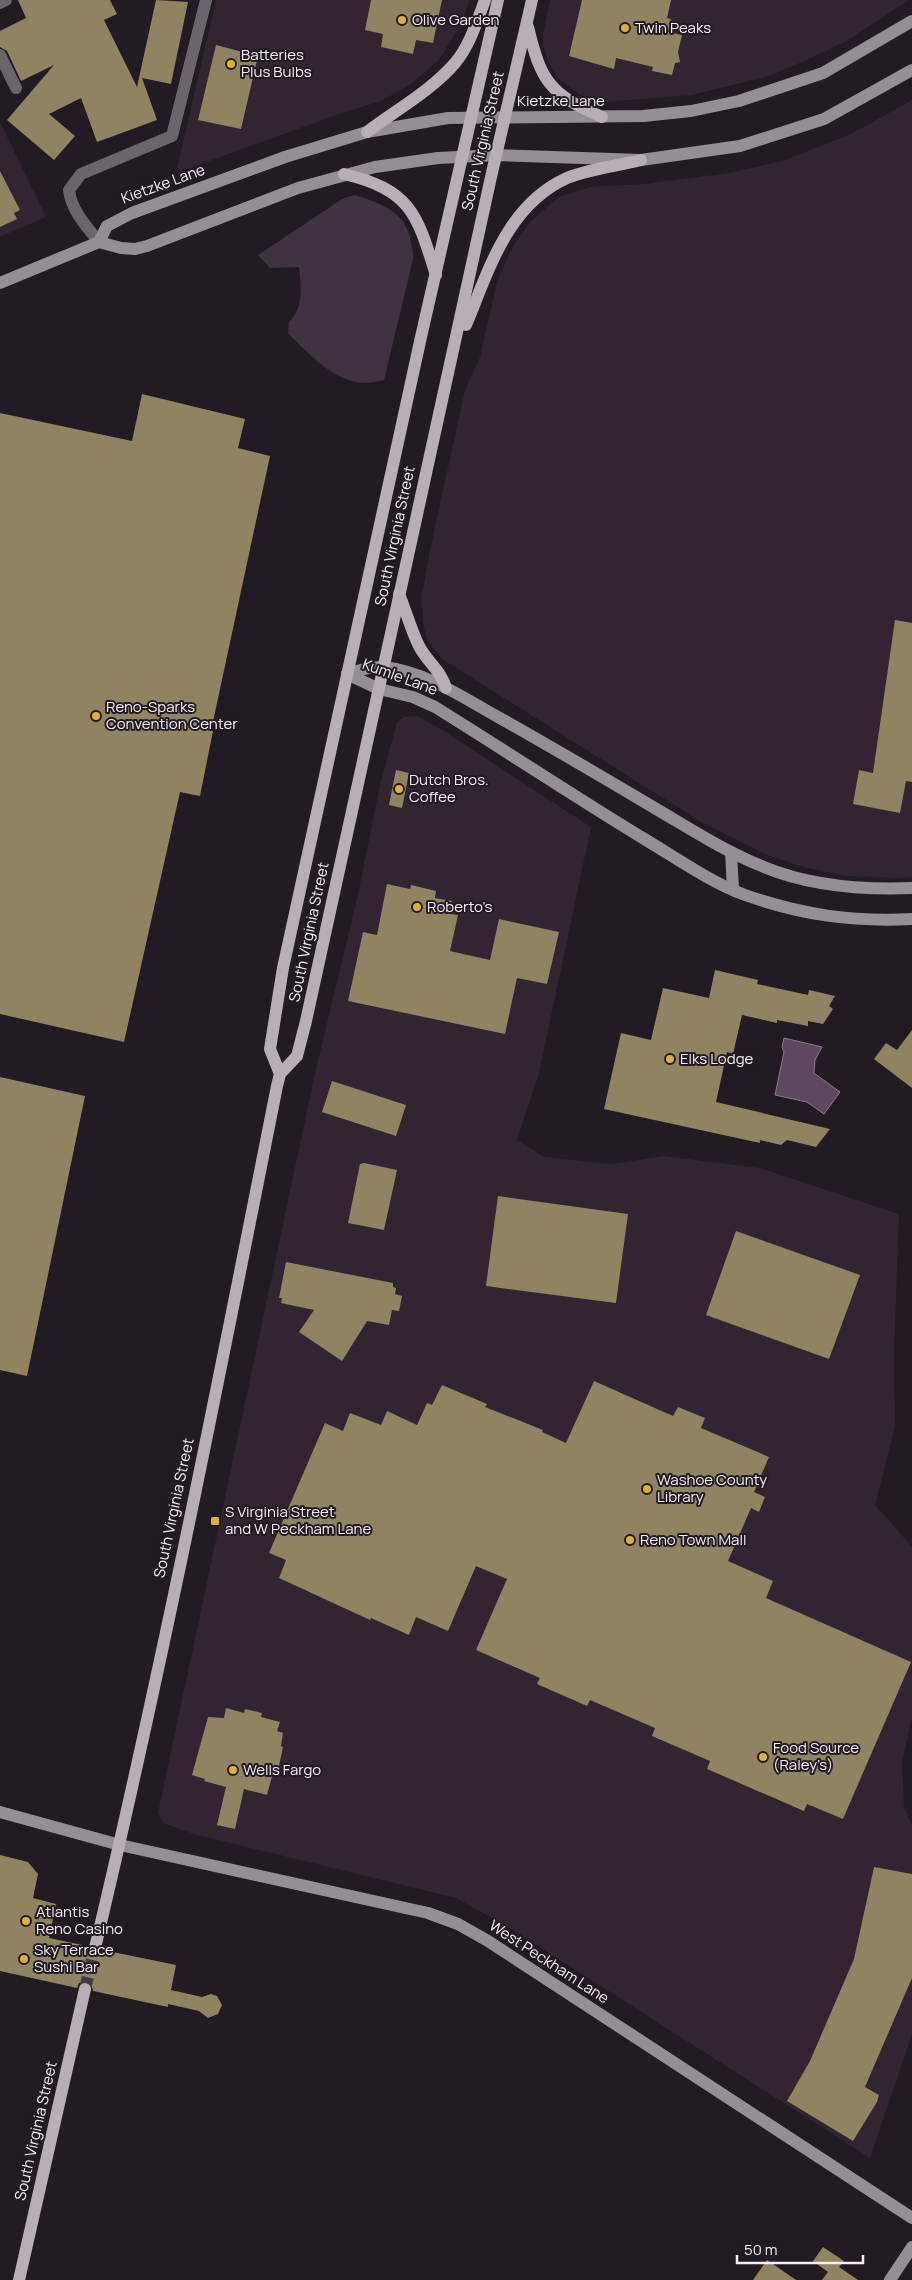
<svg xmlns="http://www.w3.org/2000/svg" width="912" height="2280" font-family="Manrope,sans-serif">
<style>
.built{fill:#312532}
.green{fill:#403241}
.water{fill:#5f4760;stroke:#8c798d}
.building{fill:#908361}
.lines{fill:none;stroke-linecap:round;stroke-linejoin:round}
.primary-tunnel{stroke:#423b43;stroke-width:12;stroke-dasharray:12 6;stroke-linecap:butt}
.street{stroke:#6a656a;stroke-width:12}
.secondary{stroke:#958e96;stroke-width:12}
.primary{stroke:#b7aeb8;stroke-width:12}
.poi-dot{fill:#dbb233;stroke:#231b24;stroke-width:2}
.labels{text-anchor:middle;stroke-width:4;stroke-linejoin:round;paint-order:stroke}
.poi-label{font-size:15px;fill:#f5eff5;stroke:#231b24;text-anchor:start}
.street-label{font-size:15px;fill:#f5eff5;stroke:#231b24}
</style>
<rect width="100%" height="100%" fill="#231b24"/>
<!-- built -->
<g class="built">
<path d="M216 0H469L463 21 439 60 411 84 381 101 339 114 176 173Z"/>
<path d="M550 0H909L850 39 807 60 765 77 692 95 605 102 580 95 558 78 548 61 542 41Z"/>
<path d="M912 100V877L895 878 847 876 807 868 767 855 703 823 442 659 427 640 423 624 422 596 430 550 465 390 480 357 497 282 512 248 530 222 559 197 590 187 645 184 729 173 782 161 849 135Z"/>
<path d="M0 122 46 217 0 237Z"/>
<path d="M417 716 439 728 591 827 539 1073 517 1140 544 1157 612 1164 664 1156 760 1168 899 1214 894 1353 895 1427 875 1505 912 1547V1717L902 1763 904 1808 912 1825V2034L870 2158 510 1928 456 1898 194 1834 163 1823 158 1813 316 1069 357 899 380 785 397 722 405 717Z"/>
</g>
<!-- green -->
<path class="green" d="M354 195C391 206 412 216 413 259L384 380C378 381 371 383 365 383 335 383 307 352 288 333L289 322C304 308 301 287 299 267L270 268 258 255 342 199Z"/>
<!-- water -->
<path class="water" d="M784 1038 822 1047 815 1060 814 1073 840 1092 824 1114 807 1102 775 1095 784 1052 782 1047Z"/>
<!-- building -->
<g class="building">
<path d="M18 0H110L117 14 104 20 137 87 156 0 188 2 171 84 142 78 157 120 97 142 81 98 49 114 75 136 54 160 7 120 54 65 21 81 7 51 0 47V31L26 18Z"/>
<path d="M371 0H442L433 43 416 40 413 54 381 47 383 34 365 30Z"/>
<path d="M582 0H671L667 18 671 19 668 32 682 35 678 52 680 62 675 63 672 75 652 71 653 67 616 58 614 69 569 56Z"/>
<path d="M216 45 258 56 241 129 198 120Z"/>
<path d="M0 171 20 210 14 213 17 219 0 227Z"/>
<path d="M142 394 245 419 238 448 270 456 211 731H213L200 796 180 792 124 1042 0 1014V413L132 441Z"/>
<path d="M895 620 912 623V782L906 781 900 813 853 804 859 770 873 773Z"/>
<path d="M396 770 409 773 402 808 389 805Z"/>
<path d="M387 884 410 889 411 885 436 891 435 898 452 901 450 914 458 915 450 951 490 960 499 919 559 932 547 984 517 978 505 1034 348 1001 363 932 377 935Z"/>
<path d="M715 970 758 980 757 984 808 995 809 990 835 996 829 1006 833 1009 823 1024 808 1021V1026L777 1020V1023L742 1015 733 1054 727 1052 716 1102 830 1129 816 1147 787 1140 781 1145 760 1140V1143L604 1109 621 1033 651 1040 663 988 709 998Z"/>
<path d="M912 1030V1088L874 1059 886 1043 897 1050Z"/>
<path d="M0 1077 85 1096 27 1376 0 1370Z"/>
<path d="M332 1081 406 1105 396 1136 322 1112Z"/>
<path d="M364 1163 397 1170 384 1230 348 1223 360 1164Z"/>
<path d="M498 1196 628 1214 616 1303 486 1286Z"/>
<path d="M736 1231 860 1275 829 1359 706 1315Z"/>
<path d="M286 1262 393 1283V1287L396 1288 395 1294 402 1296 399 1311 392 1310 389 1325 367 1321 342 1361 299 1332 314 1310 281 1303 282 1298H279Z"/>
<path d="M594 1381 673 1416 678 1407 705 1418 701 1428 769 1457 754 1492 765 1497 759 1512 751 1508 728 1561 773 1581 766 1598 911 1662 843 1819 807 1804 804 1811 707 1769 710 1761 652 1736 655 1728 590 1700 587 1706 537 1684 540 1678 476 1650 507 1579 476 1566 448 1631 416 1617 409 1635 371 1618 370 1620 279 1578 286 1560 269 1553 325 1423 343 1431 350 1413 381 1425 387 1411 417 1425 427 1403 432 1405 442 1385 487 1404 485 1407 543 1430 542 1432 566 1443Z"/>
<path d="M226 1708 244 1713 245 1709 262 1713 261 1717 280 1722 277 1731 283 1733 281 1746 283 1747 279 1766 275 1765 267 1795 244 1789 235 1829 217 1825 226 1787 204 1781 205 1779 192 1775 208 1717 224 1718Z"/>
<path d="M0 1855 28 1862 38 1874 33 1898 56 1904 49 1938 87 1946 89 1954 94 1956 101 1954 103 1950 176 1965 171 1990 202 1997 211 1994 217 1996 222 2005 218 2014 208 2018 199 2011 168 2004V2007L93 1991 91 1983 86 1981 79 1983 77 1988 0 1971Z"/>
<path d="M874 1867 912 1874V1978L865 2087 879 2095 877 2102 853 2141 787 2101 810 2061 854 1959Z"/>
<path d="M823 2247 844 2261 839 2267 858 2280H822L828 2272 813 2261Z"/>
<path d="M767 2260 796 2280H753Z"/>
</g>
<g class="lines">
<!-- primary-tunnel -->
<path class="primary-tunnel" d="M85 1989 95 1948"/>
<!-- street -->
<g class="street">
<path d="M0 3 6 0"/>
<path d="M0 55 16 88"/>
<path d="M99 242C87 227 71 210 69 190L81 174 172 136 206 0"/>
</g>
<!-- secondary -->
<g class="secondary">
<path d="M99 242 107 226 132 213 285 157 367 132 448 118 643 116 691 111 739 101 823 73 912 21"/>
<path d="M0 283 99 242 121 248 135 249 147 246 298 188 375 167 438 158 496 155 641 160 740 146 824 119 912 70"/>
<path d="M347 674 379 689 413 697 435 707C506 751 575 797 646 840 678 859 710 882 745 895 802 915 852 922 912 919"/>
<path d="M347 674C359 670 372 666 384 667 426 672 462 697 498 717 552 747 604 778 658 810 692 830 726 852 764 867 810 886 862 890 912 888"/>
<path d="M731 852 733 889"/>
<path d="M0 1812 120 1845 428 1913 458 1924 488 1941 912 2218"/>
<path d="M890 2280 912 2247"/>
</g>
<!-- primary -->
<g class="primary">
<path d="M528 27C541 82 550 94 602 117"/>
<path d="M367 132C396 110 432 90 455 63 470 45 477 21 485 0"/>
<path d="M344 174C411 190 417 214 436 275"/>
<path d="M466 325C489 270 507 205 567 178 589 169 617 166 641 160"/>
<path d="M399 594C406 611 411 630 419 646 427 662 441 670 446 688"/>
<path d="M280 1074 270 1049 283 968 421 337 498 0"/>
<path d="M95 1948C163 1662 220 1374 277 1086L280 1074 297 1056 306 1021 491 177 532 0"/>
<path d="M19 2280 85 1989"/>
</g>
</g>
<!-- markers -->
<g class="poi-dot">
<circle cx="402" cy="20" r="5"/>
<circle cx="625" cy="28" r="5"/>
<circle cx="231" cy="64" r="5"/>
<circle cx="96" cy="716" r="5"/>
<circle cx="399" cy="789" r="5"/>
<circle cx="417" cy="907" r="5"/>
<circle cx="670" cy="1059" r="5"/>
<circle cx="647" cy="1489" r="5"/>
<rect x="210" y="1516" width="10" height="10" rx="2.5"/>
<circle cx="630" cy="1540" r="5"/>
<circle cx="763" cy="1757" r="5"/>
<circle cx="233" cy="1770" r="5"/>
<circle cx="26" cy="1921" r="5"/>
<circle cx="24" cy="1959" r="5"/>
</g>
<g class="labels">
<!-- poi labels -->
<g class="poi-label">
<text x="412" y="25">Olive Garden</text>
<text x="635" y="33">Twin Peaks</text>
<text x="241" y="60">Batteries<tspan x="241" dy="17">Plus Bulbs</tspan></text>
<text x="106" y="712">Reno-Sparks<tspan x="106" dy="17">Convention Center</tspan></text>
<text x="409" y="785">Dutch Bros.<tspan x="409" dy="17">Coffee</tspan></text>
<text x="427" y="912">Roberto's</text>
<text x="680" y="1064">Elks Lodge</text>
<text x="657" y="1485">Washoe County<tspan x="657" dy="17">Library</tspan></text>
<text x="225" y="1517">S Virginia Street<tspan x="225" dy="17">and W Peckham Lane</tspan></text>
<text x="640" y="1545">Reno Town Mall</text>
<text x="773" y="1753">Food Source<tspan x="773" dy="17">(Raley's)</tspan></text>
<text x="243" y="1775">Wells Fargo</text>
<text x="36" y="1917">Atlantis<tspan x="36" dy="17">Reno Casino</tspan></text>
<text x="34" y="1955">Sky Terrace<tspan x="34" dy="17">Sushi Bar</tspan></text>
</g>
<!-- street labels -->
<g class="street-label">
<text x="561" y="106">Kietzke Lane</text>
<text transform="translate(483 141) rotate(-77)" y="5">South Virginia Street</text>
<text transform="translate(163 184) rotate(-20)" y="5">Kietzke Lane</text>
<text transform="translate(395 536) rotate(-78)" y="5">South Virginia Street</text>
<text transform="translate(400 677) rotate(20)" y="5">Kumle Lane</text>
<text transform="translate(309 932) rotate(-78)" y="5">South Virginia Street</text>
<text transform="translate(174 1508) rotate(-78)" y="5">South Virginia Street</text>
<text transform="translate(549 1962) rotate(33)" y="5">West Peckham Lane</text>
<text transform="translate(36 2131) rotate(-77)" y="5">South Virginia Street</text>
</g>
</g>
<!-- scale -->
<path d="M737 2255v8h126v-8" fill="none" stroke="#f5eff5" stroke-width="2.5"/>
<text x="744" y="2255" font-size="15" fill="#f5eff5" stroke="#231b24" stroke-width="4" paint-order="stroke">50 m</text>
</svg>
